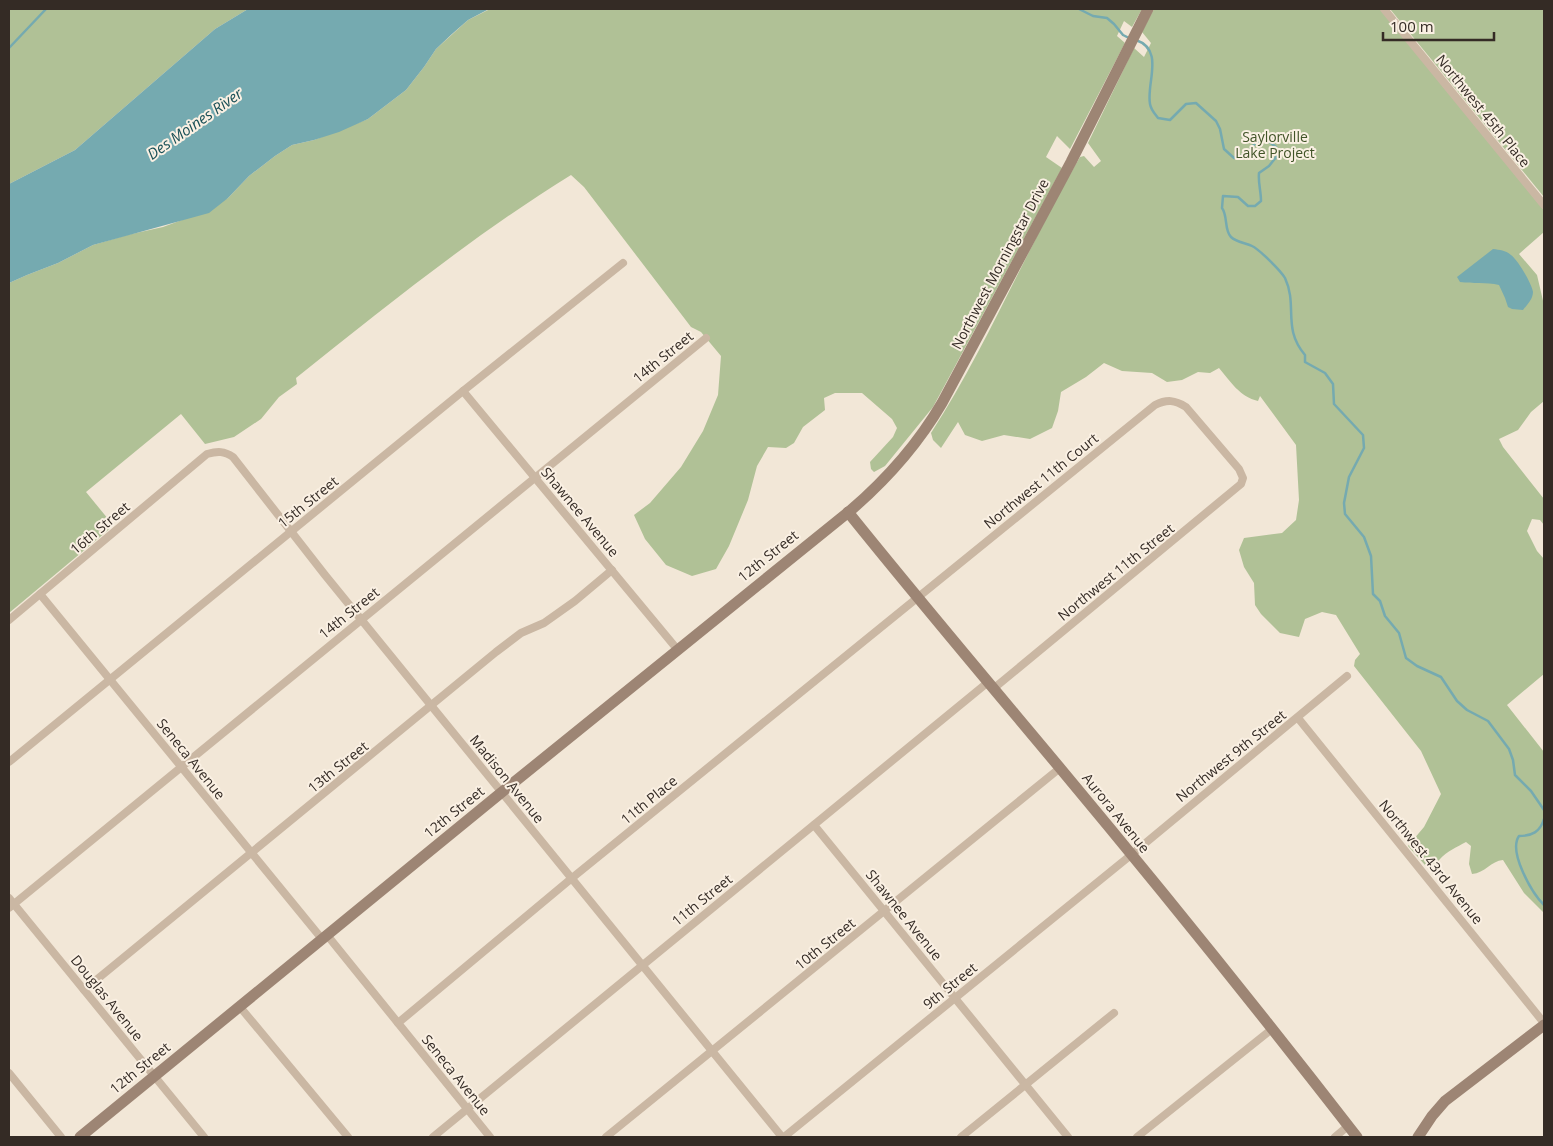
<svg xmlns="http://www.w3.org/2000/svg" width="1553" height="1146" font-family="'Open Sans',sans-serif">
<style>
.green{fill:#b0c196}
.water{fill:#75aab0}
.lines{fill:none;stroke-linecap:round;stroke-linejoin:round}
.stream{stroke:#75aab0;stroke-width:2.5}
.street{stroke:#cab7a3;stroke-width:8}
.secondary{stroke:#9d8574;stroke-width:11}
.labels{text-anchor:middle;stroke-width:4;stroke-linejoin:round;paint-order:stroke}
.street-label{font-size:14px;fill:#342b25;stroke:#faf0e3}
.park-label{font-size:14px;fill:#415428;stroke:#faf0e3}
.water-label{font-size:15px;font-style:italic;fill:#195057;stroke:#faf0e3}
</style>
<rect width="100%" height="100%" fill="#f2e7d7"/>
<!-- green -->
<g class="green">
<path d="M9 9H248L215 29 75 150 9 184Z"/>
<path d="M490 9H1142L1132 27 1124 21 1117 36 1125 43 1070 149 1057 136 1046 157 1062 168 933 407 885 466 874 472 871 469 870 462 893 437 897 428 892 419 862 393H835L824 398 825 410 803 427 794 443 786 448 768 447 757 466 748 500 729 546 716 569 692 576 666 565 645 539 634 515 650 503 681 467 703 431 718 395 721 356 701 332 691 327 584 187 571 175C474 235 385 307 296 378L297 384 279 397 261 419 234 437 205 444 181 414 86 492 113 525 106 532 9 613V283L27 275 58 263 93 245 127 235 163 227 190 217 228 198 249 176 275 156 292 145 314 140 368 119 406 90 424 67 436 49 468 20Z"/>
<path d="M1154 9H1380L1544 210V232L1519 254 1537 275 1544 305V401L1531 412 1518 430 1499 439 1503 447 1544 499V525L1540 520 1532 519 1527 531 1537 551 1544 559V674L1507 705 1544 752V913L1524 893 1503 860C1491 861 1485 873 1472 874L1469 864 1471 846 1466 842C1457 847 1447 851 1440 859 1436 863 1437 869 1433 874L1408 846 1424 827 1441 794 1421 751 1354 666 1355 660 1360 654 1336 615 1322 612 1305 619 1299 637 1280 633 1261 614 1255 605 1254 583 1244 567 1239 550 1244 538 1282 533 1296 520 1299 500 1296 445 1260 396 1258 401C1240 397 1230 381 1219 368L1210 373 1198 372 1182 380 1167 382 1152 373 1122 371 1104 363 1086 377 1061 392 1058 411 1052 428 1030 439 1004 435 982 441 965 435 958 422 941 448 933 440 931 433C988 345 1027 247 1080 157L1084 156 1094 167 1101 161 1088 143 1134 48 1144 57 1151 43 1142 32Z"/>
<path d="M1390 9H1544V197Z"/>
</g>
<!-- water -->
<g class="water">
<path d="M248 9H489L468 20 452 34 436 49 424 67 406 90 368 119 339 132 314 140 292 145 275 156 249 176 228 198 209 213 93 245 58 263 27 275 9 283V184L75 150 215 29Z"/>
<path d="M1493 249C1500 250 1505 250 1511 255 1518 260 1532 284 1533 292 1533 299 1527 305 1523 310L1512 309 1508 307 1505 298 1499 285C1486 282 1473 284 1460 282L1457 277Z"/>
</g>
<g class="lines">
<!-- stream -->
<g class="stream">
<path d="M1079 9 1093 16 1107 18 1114 24 1123 35 1129 38"/>
<path d="M1136 40C1165 50 1146 83 1150 104 1151 110 1155 114 1158 118L1170 120 1186 104 1196 103 1216 121 1220 129 1224 149 1234 158C1244 156 1249 153 1255 143L1267 140 1276 147 1277 156 1269 166 1259 173C1258 183 1261 191 1261 201L1255 206H1248L1238 197 1223 196 1222 208C1228 216 1224 230 1231 237 1236 242 1246 243 1252 246 1260 250 1281 271 1285 278 1298 306 1282 328 1305 355V362L1325 373 1333 384 1334 404 1363 435 1364 448 1349 477 1344 503 1345 514 1364 537 1371 556 1373 594 1380 601 1385 616 1399 633 1406 658 1417 666 1441 677 1457 701 1467 710 1488 721 1509 749 1513 760 1515 775 1531 791 1544 810"/>
<path d="M9 48 46 9"/>
<path d="M1544 819C1540 832 1532 836 1519 836 1508 852 1532 893 1544 905"/>
</g>
<!-- street -->
<g class="street">
<path d="M1384 9 1544 205"/>
<path d="M463 391 677 649"/>
<path d="M40 594 322 939"/>
<path d="M9 620 207 454C218 451 224 451 233 457L325 575 782 1137"/>
<path d="M1298 718 1544 1023"/>
<path d="M9 762 463 391 623 263"/>
<path d="M814 825 1068 1137"/>
<path d="M9 898 204 1137"/>
<path d="M9 908 706 338"/>
<path d="M327 935 490 1137"/>
<path d="M84 990 496 652 521 633 544 623 575 601 612 570"/>
<path d="M240 1007 348 1137"/>
<path d="M398 1023 572 878 1155 405C1167 399 1175 400 1186 407L1239 469 1243 478 1241 484 993 689"/>
<path d="M9 1073 61 1137"/>
<path d="M433 1137 987 683"/>
<path d="M606 1137 1060 768"/>
<path d="M784 1137 1131 855 1347 676"/>
<path d="M961 1137 1114 1013"/>
<path d="M1137 1137 1272 1029"/>
<path d="M1335 1137 1348 1126"/>
</g>
<!-- secondary -->
<g class="secondary">
<path d="M848 512C917 598 989 683 1060 768 1161 889 1260 1012 1357 1137"/>
<path d="M80 1137 502 792 851 510C887 479 918 444 942 403L1071 162 1148 9"/>
<path d="M1418 1137 1432 1116 1445 1101 1544 1025"/>
</g>
</g>
<g class="labels">
<!-- street labels -->
<g class="street-label">
<text transform="translate(1483 111) rotate(51)" y="5">Northwest 45th Place</text>
<text transform="translate(1000 264) rotate(-62)" y="5">Northwest Morningstar Drive</text>
<text transform="translate(663 357) rotate(-39)" y="5">14th Street</text>
<text transform="translate(1041 481) rotate(-39)" y="5">Northwest 11th Court</text>
<text transform="translate(308 502) rotate(-39)" y="5">15th Street</text>
<text transform="translate(580 512) rotate(50)" y="5">Shawnee Avenue</text>
<text transform="translate(100 528) rotate(-40)" y="5">16th Street</text>
<text transform="translate(768 556) rotate(-39)" y="5">12th Street</text>
<text transform="translate(1116 572) rotate(-39)" y="5">Northwest 11th Street</text>
<text transform="translate(349 613) rotate(-39)" y="5">14th Street</text>
<text transform="translate(1231 756) rotate(-39)" y="5">Northwest 9th Street</text>
<text transform="translate(191 759) rotate(51)" y="5">Seneca Avenue</text>
<text transform="translate(338 767) rotate(-39)" y="5">13th Street</text>
<text transform="translate(507 779) rotate(51)" y="5">Madison Avenue</text>
<text transform="translate(649 800) rotate(-39)" y="5">11th Place</text>
<text transform="translate(454 812) rotate(-39)" y="5">12th Street</text>
<text transform="translate(1116 813) rotate(51)" y="5">Aurora Avenue</text>
<text transform="translate(1431 862) rotate(51)" y="5">Northwest 43rd Avenue</text>
<text transform="translate(702 900) rotate(-39)" y="5">11th Street</text>
<text transform="translate(904 915) rotate(51)" y="5">Shawnee Avenue</text>
<text transform="translate(825 944) rotate(-39)" y="5">10th Street</text>
<text transform="translate(950 986) rotate(-39)" y="5">9th Street</text>
<text transform="translate(107 998) rotate(51)" y="5">Douglas Avenue</text>
<text transform="translate(140 1068) rotate(-39)" y="5">12th Street</text>
<text transform="translate(456 1075) rotate(51)" y="5">Seneca Avenue</text>
</g>
<!-- park labels -->
<g class="park-label">
<text x="1275" y="142">Saylorville<tspan x="1275" dy="16">Lake Project</tspan></text>
</g>
<!-- water labels -->
<g class="water-label">
<text transform="translate(195 124) rotate(-35)" y="5">Des Moines River</text>
</g>
</g>
<!-- border -->
<rect width="1553" height="1146" fill="none" stroke="#342b25" stroke-width="20"/>
<!-- scale -->
<path d="M1383 32v8h111v-8" fill="none" stroke="#342b25" stroke-width="2.5"/>
<text x="1390" y="32" font-size="15" fill="#342b25" stroke="#faf0e3" stroke-width="4" paint-order="stroke">100 m</text>
</svg>
